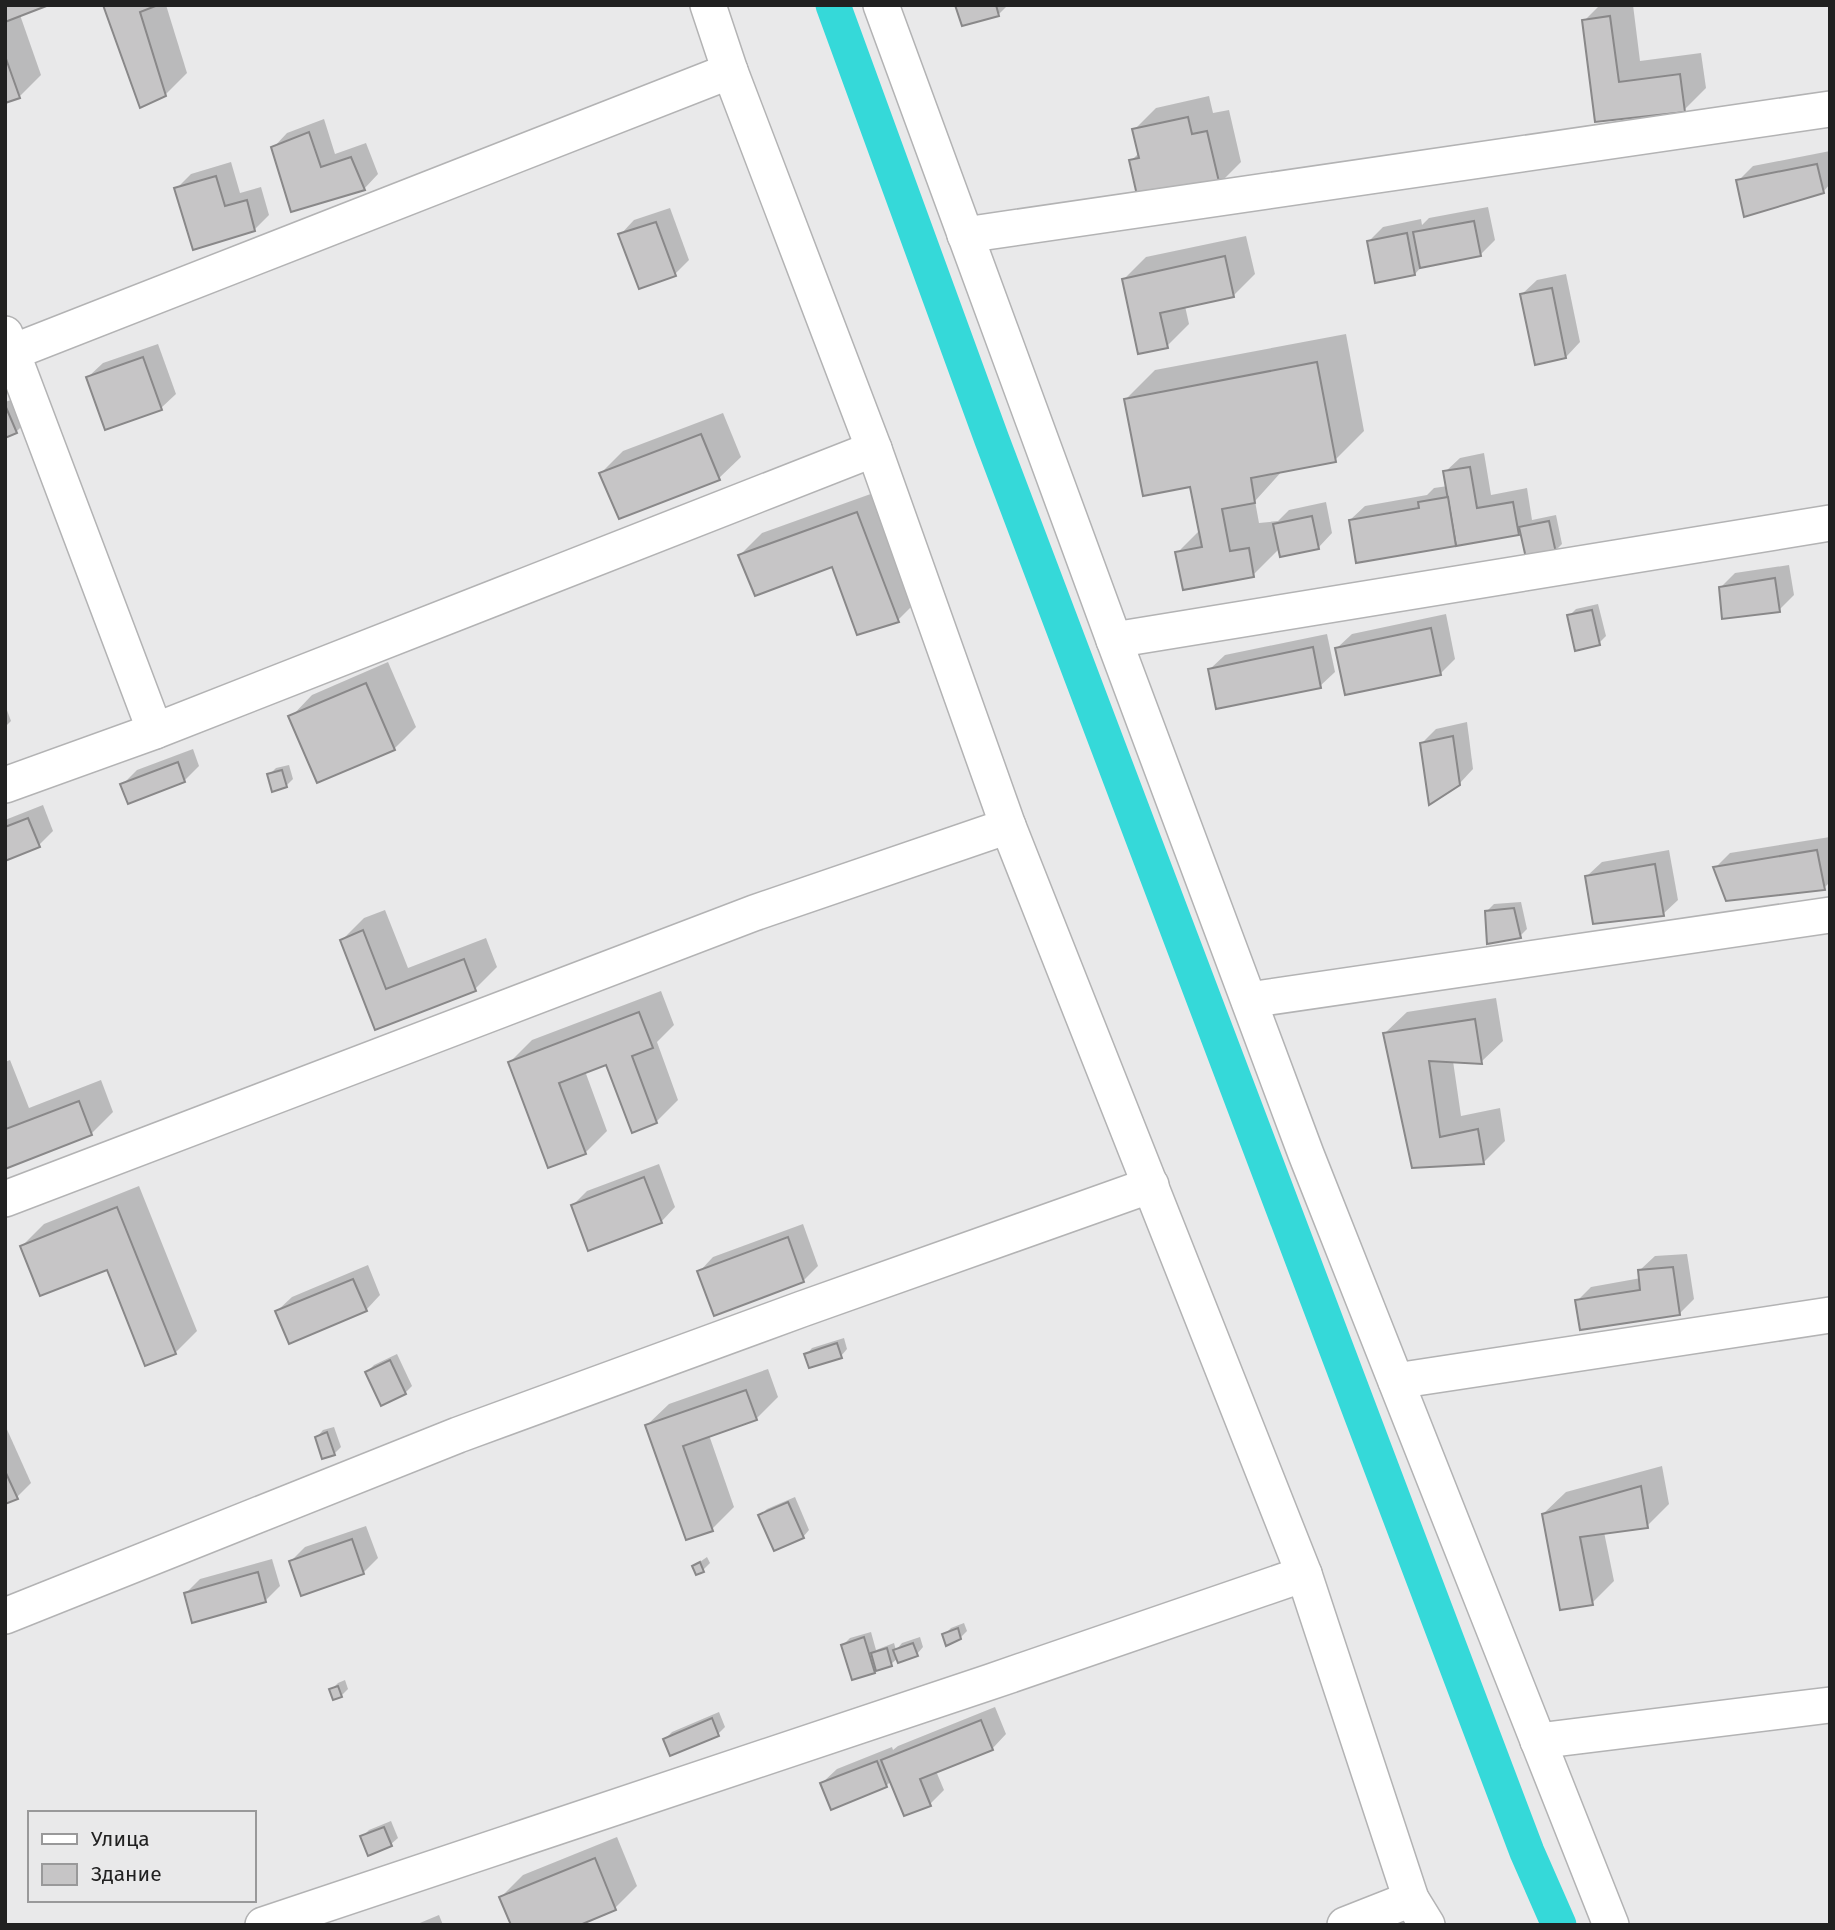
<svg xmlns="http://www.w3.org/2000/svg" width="1835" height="1930" font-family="'Fira Sans',sans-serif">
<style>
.shadow{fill:#0003}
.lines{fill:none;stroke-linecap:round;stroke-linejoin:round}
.canal{stroke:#35d9d9;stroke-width:35}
.building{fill:#c6c5c6;stroke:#898889;stroke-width:2}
.minor-casing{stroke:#b3b3b4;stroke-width:38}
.minor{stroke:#fff;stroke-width:35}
</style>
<rect width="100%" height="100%" fill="#e9e9ea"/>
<!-- shadow -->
<g class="shadow">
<path d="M5 5 20 15 41 75 19 97 5 101Z"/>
<path d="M105 5H166L187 73 165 95Z"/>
<path d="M957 5H1008L998 15Z"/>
<path d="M1600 5H1633L1640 61 1701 53 1706 88 1684 110 1597 120 1584 21Z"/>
<path d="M1209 96 1213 113 1229 110 1241 162 1219 184 1131 161 1139 153 1134 130 1156 108Z"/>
<path d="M324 119 335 154 366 143 378 174 364 189 273 148 287 133Z"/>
<path d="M1830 151V184L1823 192 1738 181 1753 166Z"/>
<path d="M231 162 240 193 261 187 269 215 255 229 194 247 176 189 191 174Z"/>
<path d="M1488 207 1495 240 1480 255 1422 266 1415 274 1369 241 1383 227 1421 219 1422 225 1429 218Z"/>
<path d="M670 208 689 260 675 274 620 235 634 220Z"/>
<path d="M1246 236 1255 274 1233 296 1185 306 1189 324 1167 346 1124 279 1146 257Z"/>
<path d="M1566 274 1580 342 1566 357 1522 294 1537 280Z"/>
<path d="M1346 334 1364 431 1335 460 1283 470 1255 501 1259 523 1278 521 1289 510 1326 502 1332 533 1318 548H1280L1253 575 1177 553 1200 530 1192 484 1126 399 1155 370Z"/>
<path d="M158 344 176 394 161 408 88 377 103 363Z"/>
<path d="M14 399 23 425 16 432 5 436V402Z"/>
<path d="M723 413 741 457 719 478 620 517 601 473 623 451Z"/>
<path d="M1484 453 1491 495 1527 488 1532 520 1556 515 1562 544 1555 551 1521 530 1518 534 1350 520 1365 506 1427 495 1434 488 1448 486 1445 472 1460 458Z"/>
<path d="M879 491 920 598 898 620 833 564 740 555 762 533Z"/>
<path d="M1789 565 1794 595 1779 610 1720 588 1735 573Z"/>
<path d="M1598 604 1606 636 1599 643 1569 616 1576 609Z"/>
<path d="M1446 614 1455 659 1440 674 1337 648 1352 634Z"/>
<path d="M1327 634 1335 672 1320 686 1210 669 1225 655Z"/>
<path d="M388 662 416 727 394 749 291 717 312 695Z"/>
<path d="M5 705 11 721 5 727Z"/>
<path d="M1467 722 1473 769 1459 784 1422 743 1436 729Z"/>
<path d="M193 749 199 766 184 781 122 785 137 770Z"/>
<path d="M289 765 293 779 286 786 269 775 276 768Z"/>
<path d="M43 805 53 831 39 845 5 859V820Z"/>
<path d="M1830 837V882L1824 888 1715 868 1730 853Z"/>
<path d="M1669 850 1678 900 1663 914 1587 876 1602 862Z"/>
<path d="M1521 902 1527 929 1520 936 1487 911 1494 904Z"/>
<path d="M385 910 408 968 486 938 497 967 475 989 376 1027 342 940 364 918Z"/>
<path d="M661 991 674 1025 657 1042 678 1100 656 1122 607 1063 585 1071 607 1131 585 1153 510 1062 532 1040Z"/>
<path d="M1496 998 1503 1041 1481 1062 1453 1061 1461 1116 1500 1108 1505 1141 1483 1163 1413 1167 1385 1033 1407 1012Z"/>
<path d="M10 1060 29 1108 101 1080 113 1112 91 1134 5 1167V1062Z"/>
<path d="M659 1164 675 1207 661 1222 573 1205 587 1191Z"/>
<path d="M139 1186 197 1331 175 1353 108 1268 22 1246 44 1224Z"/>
<path d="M803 1224 818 1266 803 1281 699 1272 713 1257Z"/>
<path d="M1687 1254 1694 1299 1680 1313 1577 1301 1591 1287 1641 1278 1640 1270 1655 1256Z"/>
<path d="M368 1265 380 1295 366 1310 277 1311 292 1297Z"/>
<path d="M844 1338 847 1349 841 1356 806 1355 812 1348Z"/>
<path d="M397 1354 412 1386 405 1393 367 1372 374 1365Z"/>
<path d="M768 1369 778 1397 756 1419 709 1435 734 1507 712 1529 647 1425 669 1404Z"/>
<path d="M5 1425 31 1483 17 1497 5 1502Z"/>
<path d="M334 1427 341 1447 334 1454 317 1437 323 1430Z"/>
<path d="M1662 1466 1669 1504 1647 1526 1604 1532 1614 1581 1592 1603 1543 1514 1566 1492Z"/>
<path d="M795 1497 809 1530 803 1537 760 1515 767 1509Z"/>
<path d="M366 1526 378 1558 363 1573 291 1561 305 1547Z"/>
<path d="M707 1557 710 1563 703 1570 694 1566Z"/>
<path d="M272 1559 280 1586 265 1601 186 1593 200 1579Z"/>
<path d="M964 1623 967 1631 960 1638 944 1635 951 1628Z"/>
<path d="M871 1632 876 1650 894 1643 896 1650 902 1643 920 1637 923 1647 917 1654 898 1658 891 1664 874 1672 843 1645 850 1638Z"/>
<path d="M345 1680 348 1689 341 1696 331 1690 338 1683Z"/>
<path d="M995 1707 1006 1734 992 1749 936 1771 944 1790 930 1804 892 1780 886 1786 822 1783 837 1769 892 1747 893 1750 898 1746Z"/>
<path d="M719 1712 725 1727 718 1734 671 1754 665 1739 672 1732Z"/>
<path d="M391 1821 398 1838 391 1844 362 1837 369 1830Z"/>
<path d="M617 1837 637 1886 615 1908 501 1897 523 1875Z"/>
<path d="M439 1915 443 1925H415Z"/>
</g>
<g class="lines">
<!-- canal -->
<path class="canal" d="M833 5 992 440 1527 1852 1559 1925"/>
</g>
<!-- building -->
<g class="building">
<path d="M5 5H49L5 22Z"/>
<path d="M103 5H158L140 12 166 96 140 108Z"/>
<path d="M955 5H996L999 16 962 26Z"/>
<path d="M1610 16 1619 82 1680 74 1685 112 1595 122 1582 20Z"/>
<path d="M5 56 20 98 5 103Z"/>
<path d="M1188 117 1192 134 1207 131 1220 186 1139 204 1129 160 1139 158 1132 129Z"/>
<path d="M309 132 321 167 351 157 365 190 291 212 271 147Z"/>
<path d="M1817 164 1824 193 1744 217 1736 180Z"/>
<path d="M216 176 225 206 247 200 255 231 193 250 174 188Z"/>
<path d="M1474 221 1481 256 1420 268 1413 232Z"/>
<path d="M656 222 676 276 639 289 618 234Z"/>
<path d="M1407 233 1415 275 1375 283 1367 241Z"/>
<path d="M1225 256 1234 297 1160 313 1168 348 1138 354 1122 279Z"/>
<path d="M1552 288 1566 358 1535 365 1520 294Z"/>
<path d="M143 357 162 410 105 430 86 377Z"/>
<path d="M1317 362 1336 462 1251 478 1255 503 1222 509 1230 551 1249 548 1254 577 1183 590 1175 552 1202 547 1190 487 1143 496 1124 399Z"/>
<path d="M5 405 17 433 5 438Z"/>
<path d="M701 434 720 480 619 519 599 473Z"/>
<path d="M1470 467 1477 508 1513 502 1519 535 1456 546 1443 471Z"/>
<path d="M1448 497 1456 546 1356 563 1349 520 1419 508 1418 502Z"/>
<path d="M857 512 899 622 857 635 832 567 755 596 738 555Z"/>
<path d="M1312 516 1319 549 1280 557 1273 524Z"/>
<path d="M1549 521 1556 553 1526 558 1519 527Z"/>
<path d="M1775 578 1780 612 1722 619 1719 587Z"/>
<path d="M1592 610 1600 645 1575 651 1567 615Z"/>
<path d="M1431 628 1441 675 1345 695 1335 648Z"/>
<path d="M1313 647 1321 688 1216 709 1208 669Z"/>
<path d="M366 683 395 750 317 783 288 716Z"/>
<path d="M1453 736 1460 785 1429 805 1420 743Z"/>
<path d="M178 762 185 782 128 804 120 784Z"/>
<path d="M282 770 287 787 272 792 267 774Z"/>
<path d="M28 818 40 847 5 861V827Z"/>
<path d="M1817 850 1825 890 1726 901 1713 867Z"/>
<path d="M1655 864 1664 916 1593 924 1585 876Z"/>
<path d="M1514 908 1521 938 1487 944 1485 911Z"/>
<path d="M363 930 386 989 464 959 476 991 375 1030 340 940Z"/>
<path d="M639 1012 653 1048 632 1056 657 1123 632 1133 606 1065 559 1083 586 1154 548 1168 508 1062Z"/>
<path d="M1475 1019 1482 1064 1429 1061 1440 1137 1478 1129 1484 1164 1412 1168 1383 1033Z"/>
<path d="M79 1101 92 1135 5 1169V1126L6 1129Z"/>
<path d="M644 1177 662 1223 588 1251 571 1205Z"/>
<path d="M117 1207 176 1354 145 1366 107 1270 40 1296 20 1246Z"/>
<path d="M788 1237 804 1282 714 1316 697 1271Z"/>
<path d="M1673 1267 1680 1315 1580 1330 1575 1300 1640 1290 1638 1270Z"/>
<path d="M353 1279 367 1311 289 1344 275 1311Z"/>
<path d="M837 1343 842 1358 809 1368 804 1354Z"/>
<path d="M390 1360 406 1394 381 1406 365 1372Z"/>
<path d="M746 1390 757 1420 683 1446 713 1531 686 1540 645 1425Z"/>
<path d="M327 1432 335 1455 322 1459 315 1437Z"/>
<path d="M5 1471 18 1499 5 1504Z"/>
<path d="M1641 1486 1648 1528 1580 1537 1593 1605 1560 1610 1542 1514Z"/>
<path d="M788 1502 804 1538 774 1551 758 1515Z"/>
<path d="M352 1539 364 1574 301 1596 289 1561Z"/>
<path d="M700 1562 704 1572 696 1575 692 1566Z"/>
<path d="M258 1572 266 1602 192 1623 184 1593Z"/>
<path d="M958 1628 961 1639 946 1646 942 1634Z"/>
<path d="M864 1637 875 1673 852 1680 841 1645Z"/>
<path d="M913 1643 918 1656 898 1663 893 1650Z"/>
<path d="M887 1648 892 1666 876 1671 871 1653Z"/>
<path d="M338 1686 342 1697 333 1700 329 1689Z"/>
<path d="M712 1718 719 1736 670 1756 663 1739Z"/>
<path d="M981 1720 993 1750 920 1779 931 1806 904 1816 881 1760Z"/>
<path d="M877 1761 887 1787 831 1810 820 1783Z"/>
<path d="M384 1827 392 1846 368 1856 360 1836Z"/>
<path d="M595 1858 616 1910 580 1925H511L499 1897Z"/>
</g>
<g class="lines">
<!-- minor casing -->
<g class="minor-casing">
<g id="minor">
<path d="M708 5 730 71 874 449 1008 826 1304 1574 1411 1899 1427 1925"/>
<path d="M881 5 1114 640 1306 1154 1611 1925"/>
<path d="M965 235 1830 109"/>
<path d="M5 334 155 731"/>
<path d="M5 355 730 71"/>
<path d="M1114 640 1830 523"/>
<path d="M5 785 155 731 874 449"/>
<path d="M1249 1000 1830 915"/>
<path d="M5 1199 754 913 1008 826"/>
<path d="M1396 1381 1830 1315"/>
<path d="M5 1616 458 1435 802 1309 1151 1185"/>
<path d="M1538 1741 1830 1705"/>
<path d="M263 1925 990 1682 1304 1574"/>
<path d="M1345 1925 1411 1899"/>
</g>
</g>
<!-- minor -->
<use href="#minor" class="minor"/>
</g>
<!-- border -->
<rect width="1835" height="1930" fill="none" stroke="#212121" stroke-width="14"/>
<!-- legend -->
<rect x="28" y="1811" width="228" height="91" fill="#e9e9ea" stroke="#99999a" stroke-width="2"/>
<rect x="42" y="1834" width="35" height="10" fill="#ffffff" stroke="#99999a" stroke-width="2"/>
<text x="91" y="1846" font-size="21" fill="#212121">Улица</text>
<rect x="42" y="1864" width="35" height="21" fill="#c6c5c6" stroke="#99999a" stroke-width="2"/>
<text x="91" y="1881" font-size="21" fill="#212121">Здание</text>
</svg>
